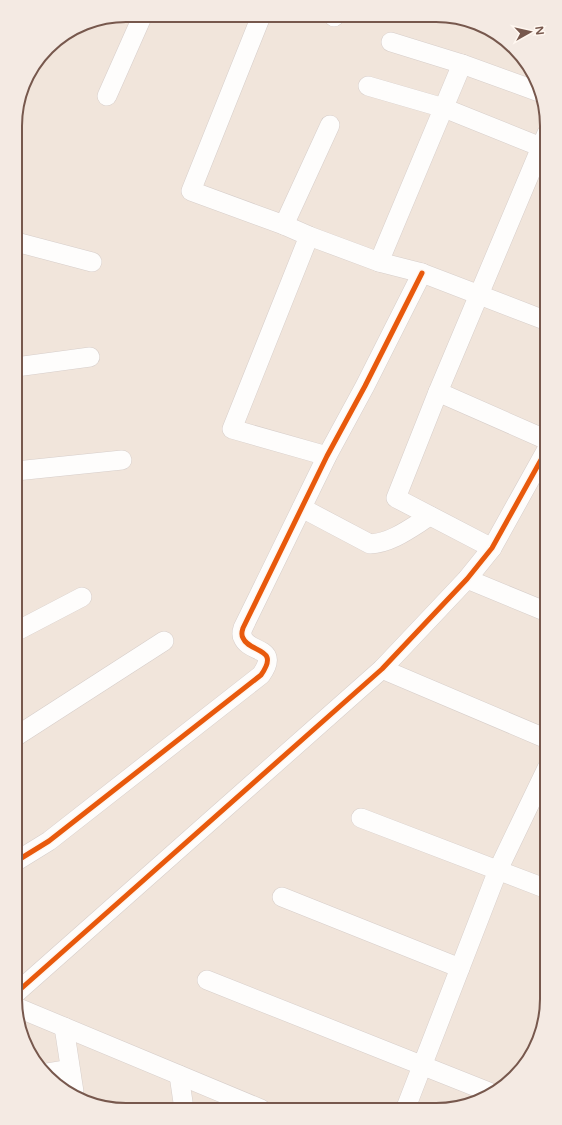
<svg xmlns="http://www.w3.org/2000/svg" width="562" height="1125" font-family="'Varela Round',sans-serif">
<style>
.residential{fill:#f1e5db}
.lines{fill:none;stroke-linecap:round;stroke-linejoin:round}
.street-casing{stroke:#d7ceca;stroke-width:20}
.street{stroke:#fefdfc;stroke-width:19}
.cycleway-casing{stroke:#fff7f0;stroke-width:8}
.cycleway{stroke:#e8590c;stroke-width:5}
.rim{fill:none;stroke:#77584d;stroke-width:2}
</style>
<rect width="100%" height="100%" fill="#f8f3ed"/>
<!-- residential -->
<path class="residential" d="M126 15 458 17 509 43 541 90 547 126V1007L524 1067 472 1104 436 1110 111 1109 53 1083 21 1035 15 999 16 111 27 76 53 43 83 23Z"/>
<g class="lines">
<!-- street casing -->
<g class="street-casing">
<g id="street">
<path d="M261 16 191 191 284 225 309 236 379 262 422 273 547 321"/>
<path d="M334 17 335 16"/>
<path d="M391 42 462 64 542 93"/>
<path d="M368 86 444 108 541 147"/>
<path d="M107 96 143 15"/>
<path d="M284 225 330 125"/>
<path d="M309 236 232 429 327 456"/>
<path d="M16 242 92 262"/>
<path d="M379 262 462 64"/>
<path d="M16 367 90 357"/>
<path d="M438 392 547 440"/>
<path d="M16 471 122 460"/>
<path d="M302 508 370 544C392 543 412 527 430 516"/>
<path d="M492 548 396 498 438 392 547 133"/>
<path d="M467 579 547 612"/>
<path d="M15 632 82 597"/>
<path d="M382 669 547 739"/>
<path d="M15 737 164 641"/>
<path d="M361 818 547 889"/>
<path d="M15 862 49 841 261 675C281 647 249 653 243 638 241 635 242 631 243 628L327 456 365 386 422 273"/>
<path d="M282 897 460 968"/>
<path d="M207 980 489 1092"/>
<path d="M15 994 382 669 467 579 492 548 547 449"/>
<path d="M16 1007 261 1109"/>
<path d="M64 1027 74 1092"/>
<path d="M46 1073 70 1069"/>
<path d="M179 1075 184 1109"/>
<path d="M405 1110 498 870 547 768"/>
</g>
</g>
<!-- street -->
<use href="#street" class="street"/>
<!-- cycleway casing -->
<g class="cycleway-casing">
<g id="cycleway">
<path d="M15 862 49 841 261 675C281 647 249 653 243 638 241 635 242 631 243 628L327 456 365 386 422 273"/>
<path d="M15 994 382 669 467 579 492 548 547 449"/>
</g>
</g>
<!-- cycleway -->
<use href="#cycleway" class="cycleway"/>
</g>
<!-- crop -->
<path d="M0 0H562V1125H0ZM126 22H436A104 104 0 0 1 540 126V999A104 104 0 0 1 436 1103H126A104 104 0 0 1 22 999V126A104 104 0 0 1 126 22Z" fill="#f4eae3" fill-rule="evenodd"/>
<path class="rim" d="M126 22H436A104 104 0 0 1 540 126V999A104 104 0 0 1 436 1103H126A104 104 0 0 1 22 999V126A104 104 0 0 1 126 22Z"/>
<!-- north arrow -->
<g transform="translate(530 32) rotate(82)" stroke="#fff7f0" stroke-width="3" paint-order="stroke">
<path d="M0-3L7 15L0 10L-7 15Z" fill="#77584d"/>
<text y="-6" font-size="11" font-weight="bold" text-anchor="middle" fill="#77584d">N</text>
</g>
</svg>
